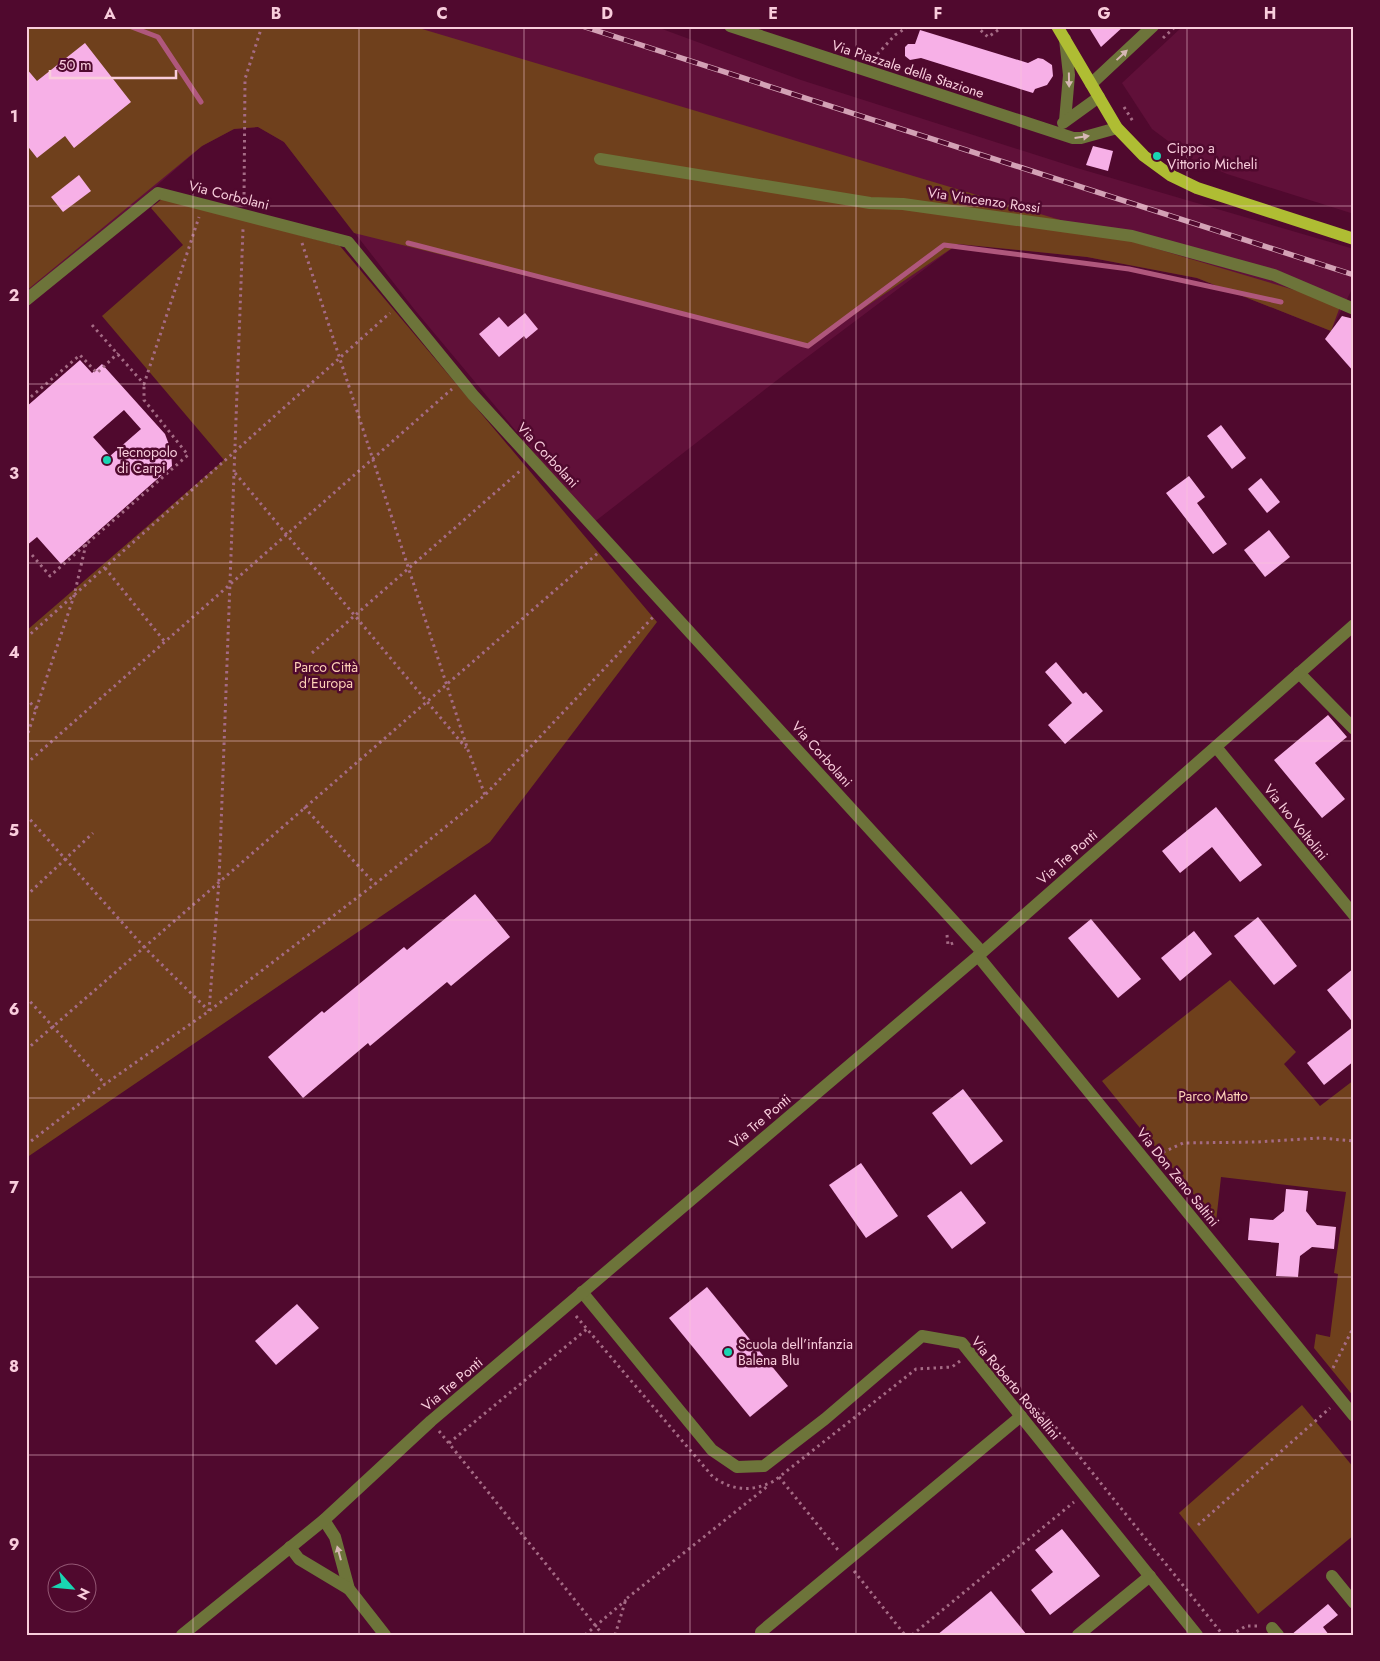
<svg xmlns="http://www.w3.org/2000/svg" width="1380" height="1661" font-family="Jost,sans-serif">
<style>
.built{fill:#601039}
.green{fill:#6f401c}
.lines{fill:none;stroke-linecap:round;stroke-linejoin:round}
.stream{stroke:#af577c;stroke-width:5}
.building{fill:#f7b0e7;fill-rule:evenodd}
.path{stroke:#a56b85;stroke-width:3;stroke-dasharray:2.5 4;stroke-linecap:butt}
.minor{stroke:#6d743a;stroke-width:12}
.major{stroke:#afbd33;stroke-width:12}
.rail-casing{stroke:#d3a1b5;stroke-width:5.5}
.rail{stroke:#50092e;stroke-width:4;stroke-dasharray:11;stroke-linecap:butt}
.oneway{fill:#d6b7b4}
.grid{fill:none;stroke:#f9cddc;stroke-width:1;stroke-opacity:0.55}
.poi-dot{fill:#19d5b2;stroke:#50092e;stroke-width:2}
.labels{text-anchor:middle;stroke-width:5;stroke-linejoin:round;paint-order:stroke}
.street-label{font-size:14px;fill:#f9cddc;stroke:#50092e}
.poi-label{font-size:14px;fill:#f9cddc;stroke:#50092e;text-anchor:start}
.park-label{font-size:14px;fill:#fdd2b6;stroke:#50092e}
.neatline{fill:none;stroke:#f9cddc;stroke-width:2}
.grid-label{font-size:16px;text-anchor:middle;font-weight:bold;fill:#f9cddc}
</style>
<rect width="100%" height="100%" fill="#50092e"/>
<!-- built -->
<g class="built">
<path d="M26 26H654L801 80 1077 168 1354 249V285L1331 331 1197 278 1087 257 958 244 794 367 593 523 414 309 284 142 258 127 234 129 202 146 26 300Z"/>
<path d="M1183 26H1354V214L1227 174 1192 159 1152 129 1122 83Z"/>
</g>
<!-- green -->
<g class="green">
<path d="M26 26H412L1341 304 1331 331 1197 278 1087 257 958 244 808 346 354 233 284 142 258 127 234 129 202 146 26 291Z"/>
<path d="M163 198 340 246 657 622 490 842 26 1158V631L224 460 102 316 183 245 151 208Z"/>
<path d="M1230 980 1296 1052 1284 1064 1320 1106 1354 1080V1397L1314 1348 1316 1334 1330 1337 1338 1274 1334 1273 1346 1192 1221 1177 1216 1222 1102 1081Z"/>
<path d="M1302 1405 1354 1468V1535L1258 1614 1179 1513Z"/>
</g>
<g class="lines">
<!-- stream -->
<g class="stream">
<path d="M129 26 158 37 201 102"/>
<path d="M408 243 808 346 944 245 1129 269 1281 302"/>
</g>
</g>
<!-- building -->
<g class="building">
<path d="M1088 26H1124L1101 47Z"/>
<path d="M920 30 1028 63 1038 58 1043 59 1052 65 1053 76 1047 85 1035 89 1033 93 921 58 910 60 905 56V47L908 44H915Z"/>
<path d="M85 43 131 102 74 148 65 136 37 158 26 144V68L37 81Z"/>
<path d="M1093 146 1113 151 1108 171 1086 165Z"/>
<path d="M79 175 91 191 63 212 51 197Z"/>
<path d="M525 313 538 329 526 339 524 336 499 357 479 334 499 317 508 327Z"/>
<path d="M1342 316 1354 319V372L1325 339Z"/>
<path d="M80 360 92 373 102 364 165 434 171 450 172 466 61 564 37 537 26 546V407ZM124 410 141 429 110 456 93 437Z"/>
<path d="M1221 425 1246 458 1232 469 1207 436Z"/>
<path d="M1189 476 1205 497 1197 503 1227 544 1213 554 1166 493Z"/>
<path d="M1261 478 1280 502 1267 513 1248 489Z"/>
<path d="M1269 530 1290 557 1265 577 1244 550Z"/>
<path d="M1056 662 1083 694 1086 692 1103 711 1065 744 1048 725 1072 703 1045 672Z"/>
<path d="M1328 715 1347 737 1315 763 1345 799 1322 818 1274 760Z"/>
<path d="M1216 807 1262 865 1240 882 1212 847 1180 873 1162 851Z"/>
<path d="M475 894 510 937 451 986 447 982 370 1046 368 1043 303 1098 268 1057 322 1011 324 1013 404 947 407 950Z"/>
<path d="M1258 917 1297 966 1274 985 1234 936Z"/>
<path d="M1091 919 1141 979 1118 998 1068 938Z"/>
<path d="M1194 931 1212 954 1180 981 1161 958Z"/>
<path d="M1354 968V1024L1327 990Z"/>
<path d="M1354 1026V1061L1324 1085 1307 1063Z"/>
<path d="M963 1089 1003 1141 971 1165 932 1113Z"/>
<path d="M861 1163 898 1216 866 1238 829 1185Z"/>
<path d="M1286 1189 1308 1191 1306 1211 1317 1225 1336 1227 1334 1249 1312 1247 1300 1256 1298 1277 1276 1276 1279 1243 1248 1240 1250 1218 1273 1220 1284 1211Z"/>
<path d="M961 1191 986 1223 952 1249 927 1216Z"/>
<path d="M707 1287 788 1386 750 1417 669 1318Z"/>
<path d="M297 1304 319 1328 276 1365 255 1341Z"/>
<path d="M1062 1529 1100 1576 1050 1615 1031 1590 1053 1572 1035 1550Z"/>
<path d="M991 1591 1027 1635H937Z"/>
<path d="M1328 1604 1338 1615 1323 1627 1329 1635H1291Z"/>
</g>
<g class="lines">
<!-- path -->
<g class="path">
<path d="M976 26 988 37 1004 26"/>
<path d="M1163 38 1176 26"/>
<path d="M873 59 895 35 909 26"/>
<path d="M1124 107 1134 123"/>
<path d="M244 201 245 79 262 26"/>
<path d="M302 243 468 750 485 795"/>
<path d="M92 325 144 384 199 217"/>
<path d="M26 401 80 355 97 373 118 353"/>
<path d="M235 473 466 748"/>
<path d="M32 555 50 576 188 455 144 400V384"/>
<path d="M105 568 165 642"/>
<path d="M26 638 390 313"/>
<path d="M312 653 521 470"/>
<path d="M26 698 36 709"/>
<path d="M26 739 74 596 86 544"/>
<path d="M26 764 452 389"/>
<path d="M304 807 375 884"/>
<path d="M26 815 144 947 208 1010"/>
<path d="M26 896 93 833"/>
<path d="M947 935 948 945 956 942"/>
<path d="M26 997 105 1084"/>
<path d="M209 1011 219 881 243 229"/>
<path d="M26 1050 598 553"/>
<path d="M26 1145 105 1084 209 1011 375 884 485 795 655 615"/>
<path d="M1157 1155 1183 1143 1257 1142 1320 1138 1354 1141"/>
<path d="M576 1316 713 1477C733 1491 752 1492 774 1481L916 1369 952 1367 960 1361"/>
<path d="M1333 1368 1354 1326"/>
<path d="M1032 1405 1046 1415 1223 1635"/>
<path d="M439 1431 603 1635"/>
<path d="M449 1443 587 1329"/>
<path d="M779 1477 838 1550"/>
<path d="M1198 1525 1330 1408"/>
<path d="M854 1571 905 1635"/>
<path d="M585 1635 626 1600"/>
<path d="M615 1635 626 1599 769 1485"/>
<path d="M912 1635 1074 1502"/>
<path d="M1231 1635 1246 1626H1260"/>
</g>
<!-- minor -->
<g class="minor">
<path d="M730 26 1073 138H1081L1117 128"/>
<path d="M1065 39 1069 75 1065 121"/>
<path d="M1091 84 1153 26"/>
<path d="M1063 123 1099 97"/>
<path d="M600 159 870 203 903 204 1132 236 1274 275 1354 309"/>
<path d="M26 300 158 193 348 242 473 395 982 952"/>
<path d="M1299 673 1354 729"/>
<path d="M1216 747 1354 915"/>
<path d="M978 956 1354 1416"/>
<path d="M582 1292 712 1450 737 1467 764 1466 825 1419 922 1336 962 1343 1197 1635"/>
<path d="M324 1520 335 1537 349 1589 385 1635"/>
<path d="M290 1547 299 1559 349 1589"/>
<path d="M1332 1576 1354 1603"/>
<path d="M1272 1628 1278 1635"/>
<path d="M761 1632 1021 1416"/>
<path d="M182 1635 324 1520 431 1421 978 956 1354 625"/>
<path d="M1078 1635 1150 1576"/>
</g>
<!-- major -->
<path class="major" d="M1057 26 1117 128 1144 156 1170 175 1197 188 1354 239"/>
<!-- rail casing -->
<g class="rail-casing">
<path id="rail" d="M582 26 1354 275"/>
</g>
<!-- rail -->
<use href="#rail" class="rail"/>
</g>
<!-- one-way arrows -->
<defs><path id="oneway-solid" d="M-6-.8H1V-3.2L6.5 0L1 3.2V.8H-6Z" transform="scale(1.25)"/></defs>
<g class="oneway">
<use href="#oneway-solid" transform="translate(1122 55) rotate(-43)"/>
<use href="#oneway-solid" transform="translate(1069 80) rotate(89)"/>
<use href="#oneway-solid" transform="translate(1082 137) rotate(-8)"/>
<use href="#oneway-solid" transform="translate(339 1553) rotate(-105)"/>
</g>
<!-- grid -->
<path class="grid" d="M193 26V1635M359 26V1635M524 26V1635M690 26V1635M856 26V1635M1021 26V1635M1187 26V1635M26 206H1354M26 384H1354M26 563H1354M26 741H1354M26 920H1354M26 1098H1354M26 1277H1354M26 1455H1354"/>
<!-- markers -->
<g class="poi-dot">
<circle cx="1157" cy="156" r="5"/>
<circle cx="107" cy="460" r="5"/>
<circle cx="728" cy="1352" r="5"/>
</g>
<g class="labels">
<!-- street labels -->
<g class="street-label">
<text transform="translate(908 69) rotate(18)" y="5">Via Piazzale della Stazione</text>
<text transform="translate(229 195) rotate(14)" y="5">Via Corbolani</text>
<text transform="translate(984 200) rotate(8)" y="5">Via Vincenzo Rossi</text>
<text transform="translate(548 455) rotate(47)" y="5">Via Corbolani</text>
<text transform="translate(822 754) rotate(48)" y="5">Via Corbolani</text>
<text transform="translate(1296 822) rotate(51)" y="5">Via Ivo Voltolini</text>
<text transform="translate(1067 857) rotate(-41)" y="5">Via Tre Ponti</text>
<text transform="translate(760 1121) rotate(-40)" y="5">Via Tre Ponti</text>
<text transform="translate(1178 1177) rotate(51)" y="5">Via Don Zeno Saltini</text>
<text transform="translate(452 1384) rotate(-40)" y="5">Via Tre Ponti</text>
<text transform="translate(1016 1388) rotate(50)" y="5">Via Roberto Rossellini</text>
</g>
<!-- poi labels -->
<g class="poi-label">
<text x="1167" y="153">Cippo a<tspan x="1167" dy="16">Vittorio Micheli</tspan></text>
<text x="117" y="457">Tecnopolo<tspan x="117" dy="16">di Carpi</tspan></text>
<text x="738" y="1349">Scuola dell’infanzia<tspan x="738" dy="16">Balena Blu</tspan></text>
</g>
<!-- park labels -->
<g class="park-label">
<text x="326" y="672">Parco Città<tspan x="326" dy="16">d'Europa</tspan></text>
<text x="1213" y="1101">Parco Matto</text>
</g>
</g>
<!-- border -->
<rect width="1380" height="1661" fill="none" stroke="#50092e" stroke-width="55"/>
<!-- north arrow -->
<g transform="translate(72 1588) rotate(117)"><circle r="24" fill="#50092e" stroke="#945774"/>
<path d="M0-4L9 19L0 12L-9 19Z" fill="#19d5b2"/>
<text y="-8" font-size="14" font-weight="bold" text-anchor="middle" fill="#f9cddc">N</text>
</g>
<!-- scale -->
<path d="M50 70v8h126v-8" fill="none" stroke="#f9cddc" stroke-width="2.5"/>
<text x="58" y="70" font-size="15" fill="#f9cddc" stroke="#50092e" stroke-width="4" paint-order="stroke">50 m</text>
<rect x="28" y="28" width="1324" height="1606" class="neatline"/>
<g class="grid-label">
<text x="110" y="19">A</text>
<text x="276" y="19">B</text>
<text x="442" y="19">C</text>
<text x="607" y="19">D</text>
<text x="773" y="19">E</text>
<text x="938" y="19">F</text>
<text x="1104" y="19">G</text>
<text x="1270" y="19">H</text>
<text x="14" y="122">1</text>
<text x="14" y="301">2</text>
<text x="14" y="479">3</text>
<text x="14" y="658">4</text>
<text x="14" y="836">5</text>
<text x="14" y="1015">6</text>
<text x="14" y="1193">7</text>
<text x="14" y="1372">8</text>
<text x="14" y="1550">9</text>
</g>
</svg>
